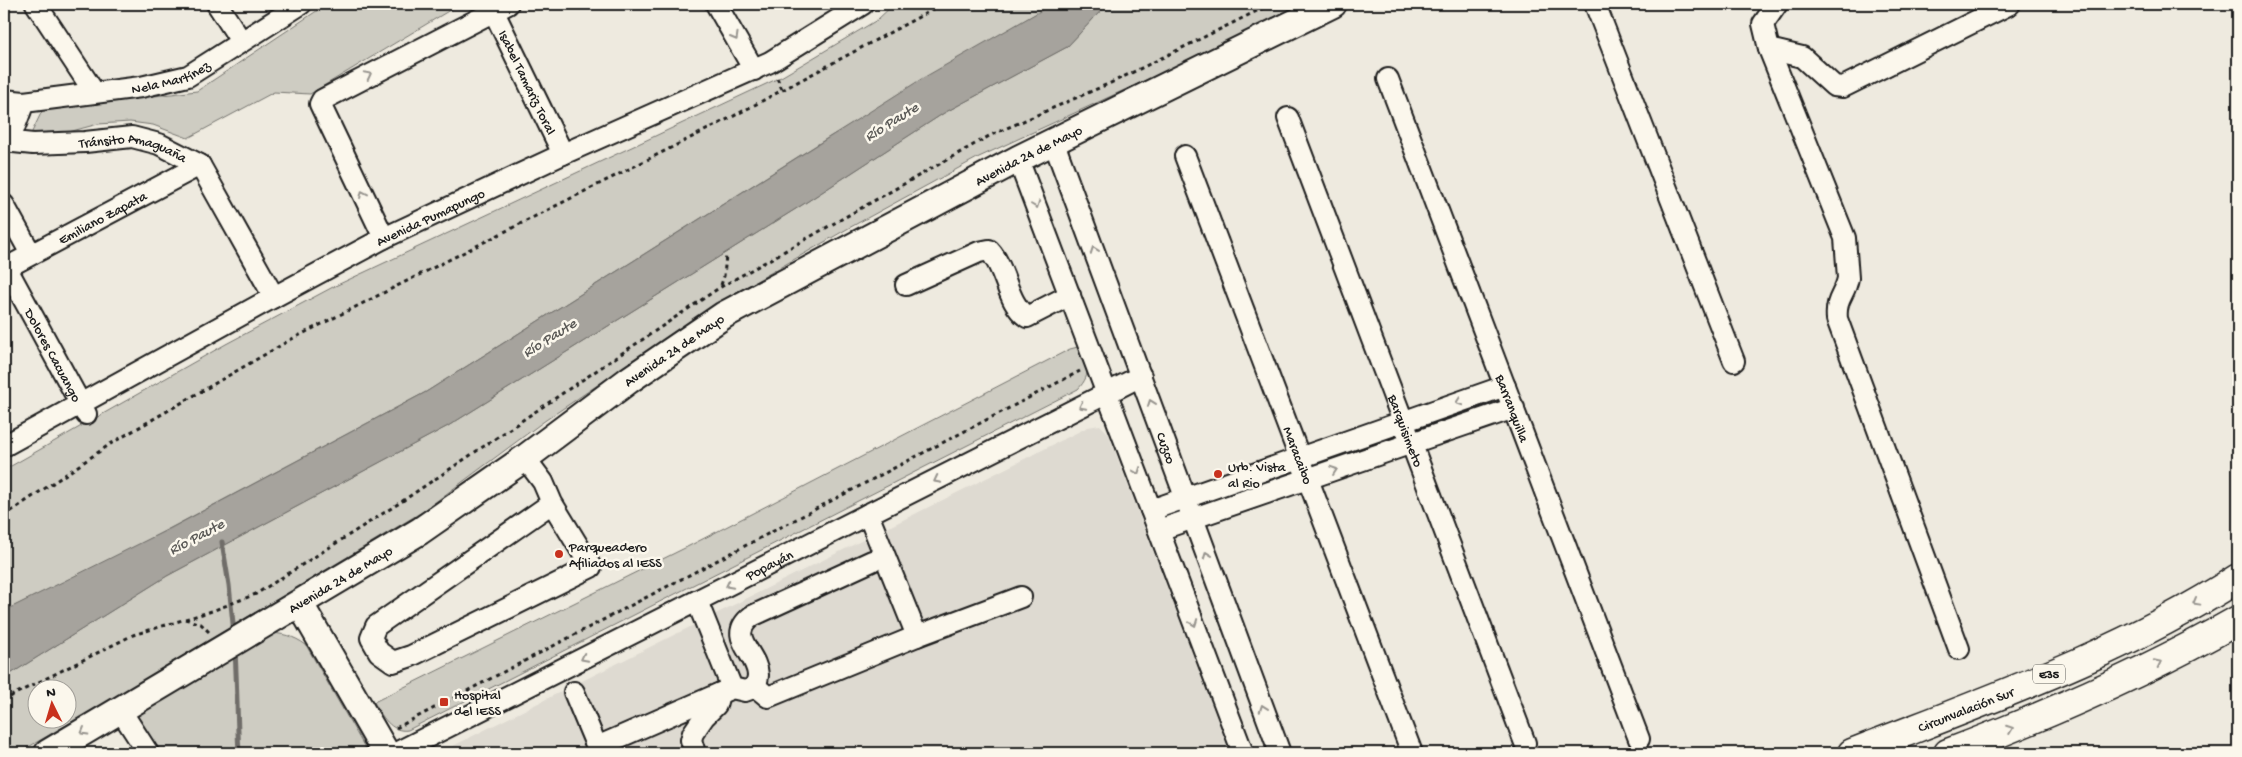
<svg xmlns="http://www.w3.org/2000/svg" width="2242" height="757" font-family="'Gochi Hand',sans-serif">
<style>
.built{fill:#dedad1}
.green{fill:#ceccc2;stroke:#75746f;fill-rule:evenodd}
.water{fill:#a6a39d;stroke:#6f6d69}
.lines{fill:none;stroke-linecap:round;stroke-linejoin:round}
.stream{stroke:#6f6d69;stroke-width:5}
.minor-casing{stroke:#1c1c1c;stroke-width:24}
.major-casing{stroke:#1c1c1c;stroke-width:30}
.highway-casing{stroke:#1c1c1c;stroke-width:31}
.path{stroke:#1c1c1c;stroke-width:3;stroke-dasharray:4 4;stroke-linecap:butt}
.minor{stroke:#fbf7ec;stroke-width:20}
.major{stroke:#fbf7ec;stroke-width:26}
.highway{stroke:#fbf7ec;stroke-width:28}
.oneway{stroke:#97948e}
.poi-dot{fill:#c8321e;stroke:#fbf7ec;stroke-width:2}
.labels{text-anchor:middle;stroke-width:5;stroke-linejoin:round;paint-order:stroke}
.shield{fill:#fbf7ec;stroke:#5f5e5a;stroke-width:1}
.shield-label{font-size:12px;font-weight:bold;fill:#1c1c1c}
.street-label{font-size:14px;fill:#1c1c1c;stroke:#fbf7ec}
.poi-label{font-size:14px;fill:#1c1c1c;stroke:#fbf7ec;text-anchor:start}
.water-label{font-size:15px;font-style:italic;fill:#5a5956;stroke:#fbf7ec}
</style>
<rect width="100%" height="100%" fill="#eeeadf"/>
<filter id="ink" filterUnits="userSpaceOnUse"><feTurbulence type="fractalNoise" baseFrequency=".02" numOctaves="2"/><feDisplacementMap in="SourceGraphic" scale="10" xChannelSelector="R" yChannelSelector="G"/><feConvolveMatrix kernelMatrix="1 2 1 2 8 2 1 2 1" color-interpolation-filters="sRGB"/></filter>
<g filter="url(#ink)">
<!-- built -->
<path class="built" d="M1100 425 1108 433 1230 753H439L1088 427Z"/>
<!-- green -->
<g class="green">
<path d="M327 4H460L310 94 274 92 188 138 153 125 130 122 98 124 65 133 31 134 43 109 197 91Z"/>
<path d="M894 4H1045L1042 10 826 139 426 392 99 566 4 611V470L226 344 333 287 781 77 877 20Z"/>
<path d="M1107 4H1311L979 157 847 229 720 302 543 422 422 512 113 698 18 753H4V678L167 576 448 426 802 205 944 113 1067 47ZM38 690H68V720H38Z"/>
<path d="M1078 347C1087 364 1093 373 1078 389L408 730C391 733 381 715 374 702L693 544 1070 349Z"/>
<path d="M266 633C282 633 294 636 306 645L368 753H157L134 716Z"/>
</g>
<!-- water -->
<path class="water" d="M1045 4H1107L1067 47 944 113 802 205 448 426 167 576 4 678V611L171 528 426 392 923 78 1042 10Z"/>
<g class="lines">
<!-- stream -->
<g class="stream">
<path d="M222 542 229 585 234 633"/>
<path d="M235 651C237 685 237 719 239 753"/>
</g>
<!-- minor casing -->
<g class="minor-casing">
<g id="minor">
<path d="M36 4 94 92"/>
<path d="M217 4 241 41"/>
<path d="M716 4 754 70"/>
<path d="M1595 4 1734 361"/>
<path d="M1777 4 1763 24 1769 49 1845 238 1848 278C1845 295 1835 298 1837 319L1959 649"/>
<path id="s1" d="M493 10 563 154"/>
<path d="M1769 49 1802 57 1834 86 1843 87 2010 4"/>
<path id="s2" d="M1388 79 1639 739"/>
<path d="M4 100 24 102"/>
<path id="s3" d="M1288 118 1525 743"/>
<path id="s4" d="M4 141 33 144 85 142 132 137 159 144 200 165 274 297"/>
<path id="s5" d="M9 142 24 102 141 87 188 76 301 4"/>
<path id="s6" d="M1054 143 1280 753"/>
<path id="s7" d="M1185 156 1412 753"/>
<path d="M1018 159 1243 753"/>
<path d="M4 205 31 254"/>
<path d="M384 238 320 104 322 100 508 4"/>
<path id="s8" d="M6 267 86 414"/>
<path id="s9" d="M4 269 200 165"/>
<path d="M906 285 979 252 989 250C1007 269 1006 302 1027 317L1070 295"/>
<path id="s10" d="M4 446 274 297 384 238 563 154 770 62 863 4"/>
<path d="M525 458 543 482 552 503 591 567 411 656 393 662 379 652 371 638 376 626 552 503"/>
<path d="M1151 510 1505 386"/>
<path d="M868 514 917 636 1021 597"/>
<path d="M1159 530 1514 408"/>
<path d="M697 601 732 688 745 691 756 687C756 683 758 679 758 675 757 652 725 637 752 616L872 561"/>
<path d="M756 687 768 697 917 636"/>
<path d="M574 692 597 747"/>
<path d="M121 711 148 753"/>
<path id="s11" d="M396 753 1141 376"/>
<path d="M599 753 597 747 732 688"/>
<path d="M695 753 691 740 693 733 704 717 716 705 719 694"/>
</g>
</g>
<!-- major casing -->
<g class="major-casing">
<g id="major">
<path d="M300 604 386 753"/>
<path id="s12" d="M48 753 420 531 525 458 629 380 724 315 1018 159 1333 4"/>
</g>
</g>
<!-- highway casing -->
<g class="highway-casing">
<g id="highway">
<path id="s13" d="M1852 753C1982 702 2121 654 2238 578"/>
<path d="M1948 753C2048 715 2145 673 2238 620"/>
</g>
</g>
<!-- path -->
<g class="path">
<path d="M777 78 782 89"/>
<path d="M721 285 724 276 726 255"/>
<path d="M4 516 112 443 290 340 732 117 943 4"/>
<path d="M185 619 201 624 210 633"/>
<path d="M4 702 13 695 133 635 212 611 256 594 401 502 719 288 991 135 1115 81 1271 4"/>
<path d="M396 728 1080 371"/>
</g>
<!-- minor -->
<use href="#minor" class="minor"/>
<!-- major -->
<use href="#major" class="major"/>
<!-- highway -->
<use href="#highway" class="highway"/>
</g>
<!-- one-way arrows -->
<defs><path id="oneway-chevron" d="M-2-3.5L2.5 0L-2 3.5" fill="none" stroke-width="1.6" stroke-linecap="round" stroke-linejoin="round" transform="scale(1.25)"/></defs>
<g class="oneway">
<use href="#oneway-chevron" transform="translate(735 37) rotate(60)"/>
<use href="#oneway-chevron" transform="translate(368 75) rotate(-27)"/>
<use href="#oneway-chevron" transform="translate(363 194) rotate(-115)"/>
<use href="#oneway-chevron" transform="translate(1036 205) rotate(69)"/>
<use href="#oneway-chevron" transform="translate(1094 250) rotate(-110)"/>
<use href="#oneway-chevron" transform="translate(1459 402) rotate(161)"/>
<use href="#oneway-chevron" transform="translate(1151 403) rotate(-110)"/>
<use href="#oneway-chevron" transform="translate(1082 406) rotate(153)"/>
<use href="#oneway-chevron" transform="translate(1334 470) rotate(-19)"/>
<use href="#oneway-chevron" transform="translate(1137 471) rotate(69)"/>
<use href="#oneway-chevron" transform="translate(937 480) rotate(153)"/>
<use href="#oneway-chevron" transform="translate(1207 555) rotate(-110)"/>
<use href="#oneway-chevron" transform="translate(729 585) rotate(153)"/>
<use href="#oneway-chevron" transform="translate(2196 602) rotate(151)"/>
<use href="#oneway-chevron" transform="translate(1194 623) rotate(69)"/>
<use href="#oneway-chevron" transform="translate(584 658) rotate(153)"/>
<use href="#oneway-chevron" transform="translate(2158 663) rotate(-26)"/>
<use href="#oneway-chevron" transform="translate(1263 708) rotate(-110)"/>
<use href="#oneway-chevron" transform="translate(2010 729) rotate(-21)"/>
<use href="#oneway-chevron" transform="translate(84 732) rotate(150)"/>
</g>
</g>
<!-- markers -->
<g class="poi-dot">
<circle cx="1218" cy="474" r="5"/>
<circle cx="559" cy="554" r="5"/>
<rect x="439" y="697" width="10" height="10" rx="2.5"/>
</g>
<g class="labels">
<!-- shield labels -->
<rect class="shield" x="2033" y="664.5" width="32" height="19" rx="4"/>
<g class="shield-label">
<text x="2049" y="678">E35</text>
</g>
<!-- street labels -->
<g class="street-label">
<text dy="5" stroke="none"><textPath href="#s5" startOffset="192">Nela Martínez</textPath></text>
<text dy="5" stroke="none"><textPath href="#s1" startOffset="80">Isabel Tamariz Toral</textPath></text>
<text dy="5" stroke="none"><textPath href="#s4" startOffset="131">Tránsito Amaguaña</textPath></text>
<text dy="5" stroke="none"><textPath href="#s12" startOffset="1150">Avenida 24 de Mayo</textPath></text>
<text dy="5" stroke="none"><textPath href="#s9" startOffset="111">Emiliano Zapata</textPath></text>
<text dy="5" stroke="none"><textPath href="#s10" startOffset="484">Avenida Pumapungo</textPath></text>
<text dy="5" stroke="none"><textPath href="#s12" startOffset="745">Avenida 24 de Mayo</textPath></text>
<text dy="5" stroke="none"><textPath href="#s8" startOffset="100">Dolores Cacuango</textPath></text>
<text dy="5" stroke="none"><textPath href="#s2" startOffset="352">Barranquilla</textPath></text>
<text dy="5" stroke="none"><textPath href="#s3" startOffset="334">Barquisimeto</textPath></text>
<text dy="5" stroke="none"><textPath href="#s6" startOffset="325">Cuzco</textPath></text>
<text dy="5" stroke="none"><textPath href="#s7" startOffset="320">Maracaibo</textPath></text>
<text dy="5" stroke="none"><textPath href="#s11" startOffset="418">Popayán</textPath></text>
<text dy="5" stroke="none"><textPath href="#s12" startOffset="340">Avenida 24 de Mayo</textPath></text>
<text dy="5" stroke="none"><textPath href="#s13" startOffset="122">Circunvalación Sur</textPath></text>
</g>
<!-- poi labels -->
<g class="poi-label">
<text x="1228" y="471">Urb. Vista<tspan x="1228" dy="16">al Rio</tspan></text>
<text x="569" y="551">Parqueadero<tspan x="569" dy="16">Afiliados al IESS</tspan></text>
<text x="454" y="699">Hospital<tspan x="454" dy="16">del IESS</tspan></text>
</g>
<!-- water labels -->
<g class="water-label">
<text transform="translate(891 121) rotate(-32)" y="5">Río Paute</text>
<text transform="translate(549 337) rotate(-32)" y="5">Río Paute</text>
<text transform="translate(196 536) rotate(-28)" y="5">Río Paute</text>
</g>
</g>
<!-- margin -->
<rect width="2242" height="757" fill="none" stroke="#fbf7ec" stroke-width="20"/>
<rect x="10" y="10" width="2222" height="737" fill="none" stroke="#1c1c1c" stroke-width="2" filter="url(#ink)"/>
<!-- north arrow -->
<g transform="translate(52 704) rotate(355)"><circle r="24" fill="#fbf7ec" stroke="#a29f99"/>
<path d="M0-4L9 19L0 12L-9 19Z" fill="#c8321e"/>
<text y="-8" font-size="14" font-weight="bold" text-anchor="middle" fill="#1c1c1c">N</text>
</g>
</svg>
